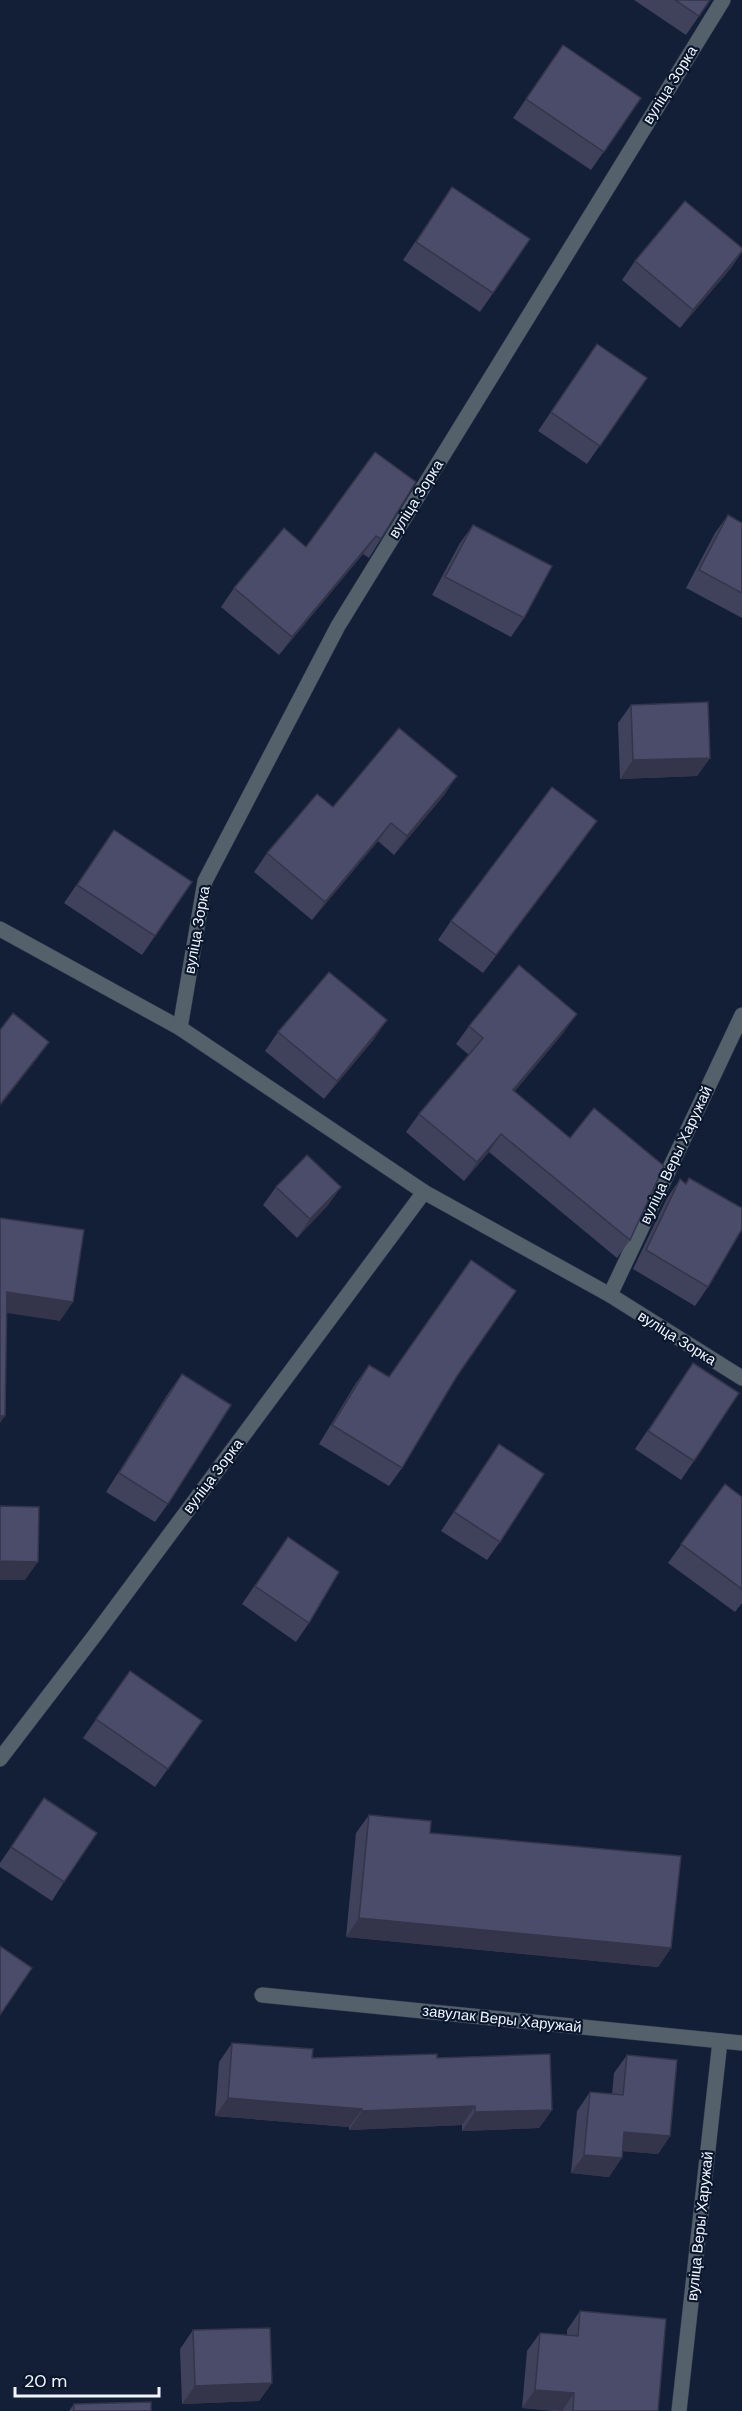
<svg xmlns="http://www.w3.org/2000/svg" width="742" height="2411" font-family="'DM Sans',sans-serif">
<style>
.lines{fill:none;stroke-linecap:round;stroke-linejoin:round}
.street-casing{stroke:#2d394f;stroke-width:16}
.street{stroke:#54606a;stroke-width:15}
.wall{fill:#40415b}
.shaded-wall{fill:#34354a}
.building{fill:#4a4c6a;stroke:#34354a;stroke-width:1.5}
.labels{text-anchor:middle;stroke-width:4.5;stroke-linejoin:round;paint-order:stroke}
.street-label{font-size:15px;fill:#eff4fe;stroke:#09162c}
</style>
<rect width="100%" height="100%" fill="#121f37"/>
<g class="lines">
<!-- street casing -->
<g class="street-casing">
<g id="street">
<path d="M0 929 180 1028 424 1192 610 1295 742 1378"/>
<path d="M180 1028 205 881 338 626 723 0"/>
<path d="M610 1295 742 1015"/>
<path d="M0 1759 95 1635 424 1192"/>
<path d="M262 1995 742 2043"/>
<path d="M679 2411 720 2041"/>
</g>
</g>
<!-- street -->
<use href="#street" class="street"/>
</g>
<!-- wall -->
<g class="wall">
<path d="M634 0H710L686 35Z"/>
<path d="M563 45 641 98 591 170 513 118Z"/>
<path d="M452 187 530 239 480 312 403 260Z"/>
<path d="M742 252 731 268 680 328 622 280 635 261Z"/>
<path d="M597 344 647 378 587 464 538 431Z"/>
<path d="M375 452 381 539 369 558 363 554 279 655 221 607 234 588 306 547Z"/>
<path d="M728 515 742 523V618L686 588 715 533Z"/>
<path d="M473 525 524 618 511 637 432 595 460 543Z"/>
<path d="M631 705 710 758 697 776 620 779 618 723Z"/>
<path d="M445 794 394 855 378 841 312 920 254 872 267 853 333 807Z"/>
<path d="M114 830 192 882 142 955 64 903Z"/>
<path d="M584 839 483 973 438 940 451 921Z"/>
<path d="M469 1026 564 1032 514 1092 630 1240 617 1258 489 1152 464 1181 406 1132 419 1114 469 1055 456 1044Z"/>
<path d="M278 1032 374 1039 324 1099 265 1051Z"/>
<path d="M689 1178 708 1287 695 1306 633 1269 667 1198 680 1179 685 1184Z"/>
<path d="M276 1187H341L328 1205 297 1238 263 1205Z"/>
<path d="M693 1363 694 1461 681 1480 635 1449Z"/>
<path d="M369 1365 389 1377 457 1376 402 1468 389 1486 319 1444 356 1383Z"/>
<path d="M182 1374 168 1504 155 1522 106 1492 169 1392Z"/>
<path d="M499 1444 500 1542 487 1560 441 1531Z"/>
<path d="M725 1484 742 1497V1603L735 1612 668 1563Z"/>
<path d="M288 1537 309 1623 296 1642 242 1604Z"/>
<path d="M130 1671 202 1721 155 1787 83 1738Z"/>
<path d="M44 1798 64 1882 52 1901 0 1867V1863Z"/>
<path d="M369 1815 430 1833 671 1948 658 1967 346 1937 356 1833Z"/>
<path d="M232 2043 312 2058H437L552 2110 539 2128 462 2131V2125L349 2130V2127L215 2116 219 2062Z"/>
<path d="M627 2055 670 2136 658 2154 622 2151 609 2177 571 2173 577 2111 590 2092 612 2094 614 2073Z"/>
<path d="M580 2311 658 2411H554L522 2408 527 2351 540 2333 567 2335V2330Z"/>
<path d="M193 2330 272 2383 259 2401 182 2404 180 2349Z"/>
<path d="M74 2404 151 2411H69Z"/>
</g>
<!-- shaded-wall -->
<g class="shaded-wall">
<path d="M742 251 731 268 680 328 693 310Z"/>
<path d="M376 536 363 554 279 655 292 637Z"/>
<path d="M710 758 697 776 620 779 633 760Z"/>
<path d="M457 776 445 794 394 855 407 836Z"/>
<path d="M597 821 584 839 483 973 496 955Z"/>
<path d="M391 823 378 841 312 920 325 902Z"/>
<path d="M577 1014 564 1032 500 1109 513 1090Z"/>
<path d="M387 1020 374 1039 324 1099 337 1081Z"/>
<path d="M49 1042 36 1060 0 1106 1 1103Z"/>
<path d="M501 1134 489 1152 464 1181 477 1162Z"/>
<path d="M341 1187 328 1205 297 1238 310 1219Z"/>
<path d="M7 1292 73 1302 60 1321 0 1312Z"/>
<path d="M0 1416H5L0 1423Z"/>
<path d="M0 1561 38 1562 25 1580H0Z"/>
<path d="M359 1918 671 1948 658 1967 346 1937Z"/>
<path d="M228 2098 362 2109 349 2127 215 2116Z"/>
<path d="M475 2106 462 2125 349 2130 362 2111Z"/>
<path d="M552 2110 539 2128 462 2131 475 2112Z"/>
<path d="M624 2132 670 2136 658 2154 611 2150Z"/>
<path d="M584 2155 622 2158 609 2177 571 2173Z"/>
<path d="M272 2383 259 2401 182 2404 195 2386Z"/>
<path d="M535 2390 574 2393 562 2411 522 2408Z"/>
</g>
<!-- building -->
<g class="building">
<path d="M675 0H710L699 16Z"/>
<path d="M563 45 641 98 604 152 526 99Z"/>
<path d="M452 187 530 239 493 293 416 242Z"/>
<path d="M685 201 742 248V251L693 310 635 261Z"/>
<path d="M597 344 647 378 600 446 551 412Z"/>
<path d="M375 452 416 482 381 539 376 536 292 637 234 588 284 528 306 547Z"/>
<path d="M728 515 742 523V593L699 570Z"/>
<path d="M473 525 552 566 524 618 445 577Z"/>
<path d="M708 702 710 758 633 760 631 705Z"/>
<path d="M399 728 457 776 407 836 391 823 325 902 267 853 317 794 333 807Z"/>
<path d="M552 787 597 821 496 955 451 921Z"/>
<path d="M114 830 192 882 155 936 77 885Z"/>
<path d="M519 965 577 1014 513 1090 570 1138 594 1108 664 1166 630 1240 501 1134 477 1162 419 1114 483 1038 469 1026Z"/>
<path d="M329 972 387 1020 337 1081 278 1032Z"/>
<path d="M13 1013 49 1042 1 1103 0 1102V1030Z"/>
<path d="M307 1155 341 1187 310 1219 276 1187Z"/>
<path d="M689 1178 742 1208V1229L708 1287 646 1250 680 1179 686 1184Z"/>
<path d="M0 1218 84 1230 73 1302 7 1292 5 1416H0Z"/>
<path d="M471 1260 516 1291 457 1376 402 1468 332 1425 369 1365 389 1377Z"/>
<path d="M693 1363 739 1393 694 1461 648 1431Z"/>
<path d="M182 1374 231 1405 168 1504 119 1473Z"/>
<path d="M499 1444 544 1474 500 1542 454 1512Z"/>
<path d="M725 1484 742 1497V1589L681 1544Z"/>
<path d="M0 1506 39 1507 38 1562 0 1561Z"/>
<path d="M288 1537 339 1572 309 1623 255 1586Z"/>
<path d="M130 1671 202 1721 168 1769 96 1719Z"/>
<path d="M44 1798 97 1833 64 1882 11 1847Z"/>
<path d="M369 1815 431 1821 430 1833 681 1856 671 1948 359 1918Z"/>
<path d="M0 1946 32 1968 0 2015Z"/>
<path d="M232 2043 313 2049 312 2058 437 2054V2058L550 2054 552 2110 475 2112V2106L362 2111V2109L228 2098Z"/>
<path d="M627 2055 677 2060 670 2136 624 2132 622 2158 584 2155 590 2092 623 2095Z"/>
<path d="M580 2311 666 2319 658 2411H573L574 2393 535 2390 540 2333 578 2336Z"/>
<path d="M270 2328 272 2383 195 2386 193 2330Z"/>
<path d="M151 2402V2411H74V2404Z"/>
</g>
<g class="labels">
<!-- street labels -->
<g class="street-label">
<text transform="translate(670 85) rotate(-58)" y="5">вуліца Зорка</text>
<text transform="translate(416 499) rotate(-58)" y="5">вуліца Зорка</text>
<text transform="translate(197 930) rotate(-80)" y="5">вуліца Зорка</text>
<text transform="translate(676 1155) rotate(-65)" y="5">вуліца Веры Харужай</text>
<text transform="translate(677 1338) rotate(32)" y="5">вуліца Зорка</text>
<text transform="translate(213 1476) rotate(-53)" y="5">вуліца Зорка</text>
<text transform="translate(502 2019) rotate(6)" y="5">завулак Веры Харужай</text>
<text transform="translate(700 2226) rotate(-84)" y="5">вуліца Веры Харужай</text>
</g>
</g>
<!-- scale -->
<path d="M15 2387v9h144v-9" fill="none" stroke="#eff4fe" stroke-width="3"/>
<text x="24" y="2387" font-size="18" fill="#eff4fe" stroke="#09162c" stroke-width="4.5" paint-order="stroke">20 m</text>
</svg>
